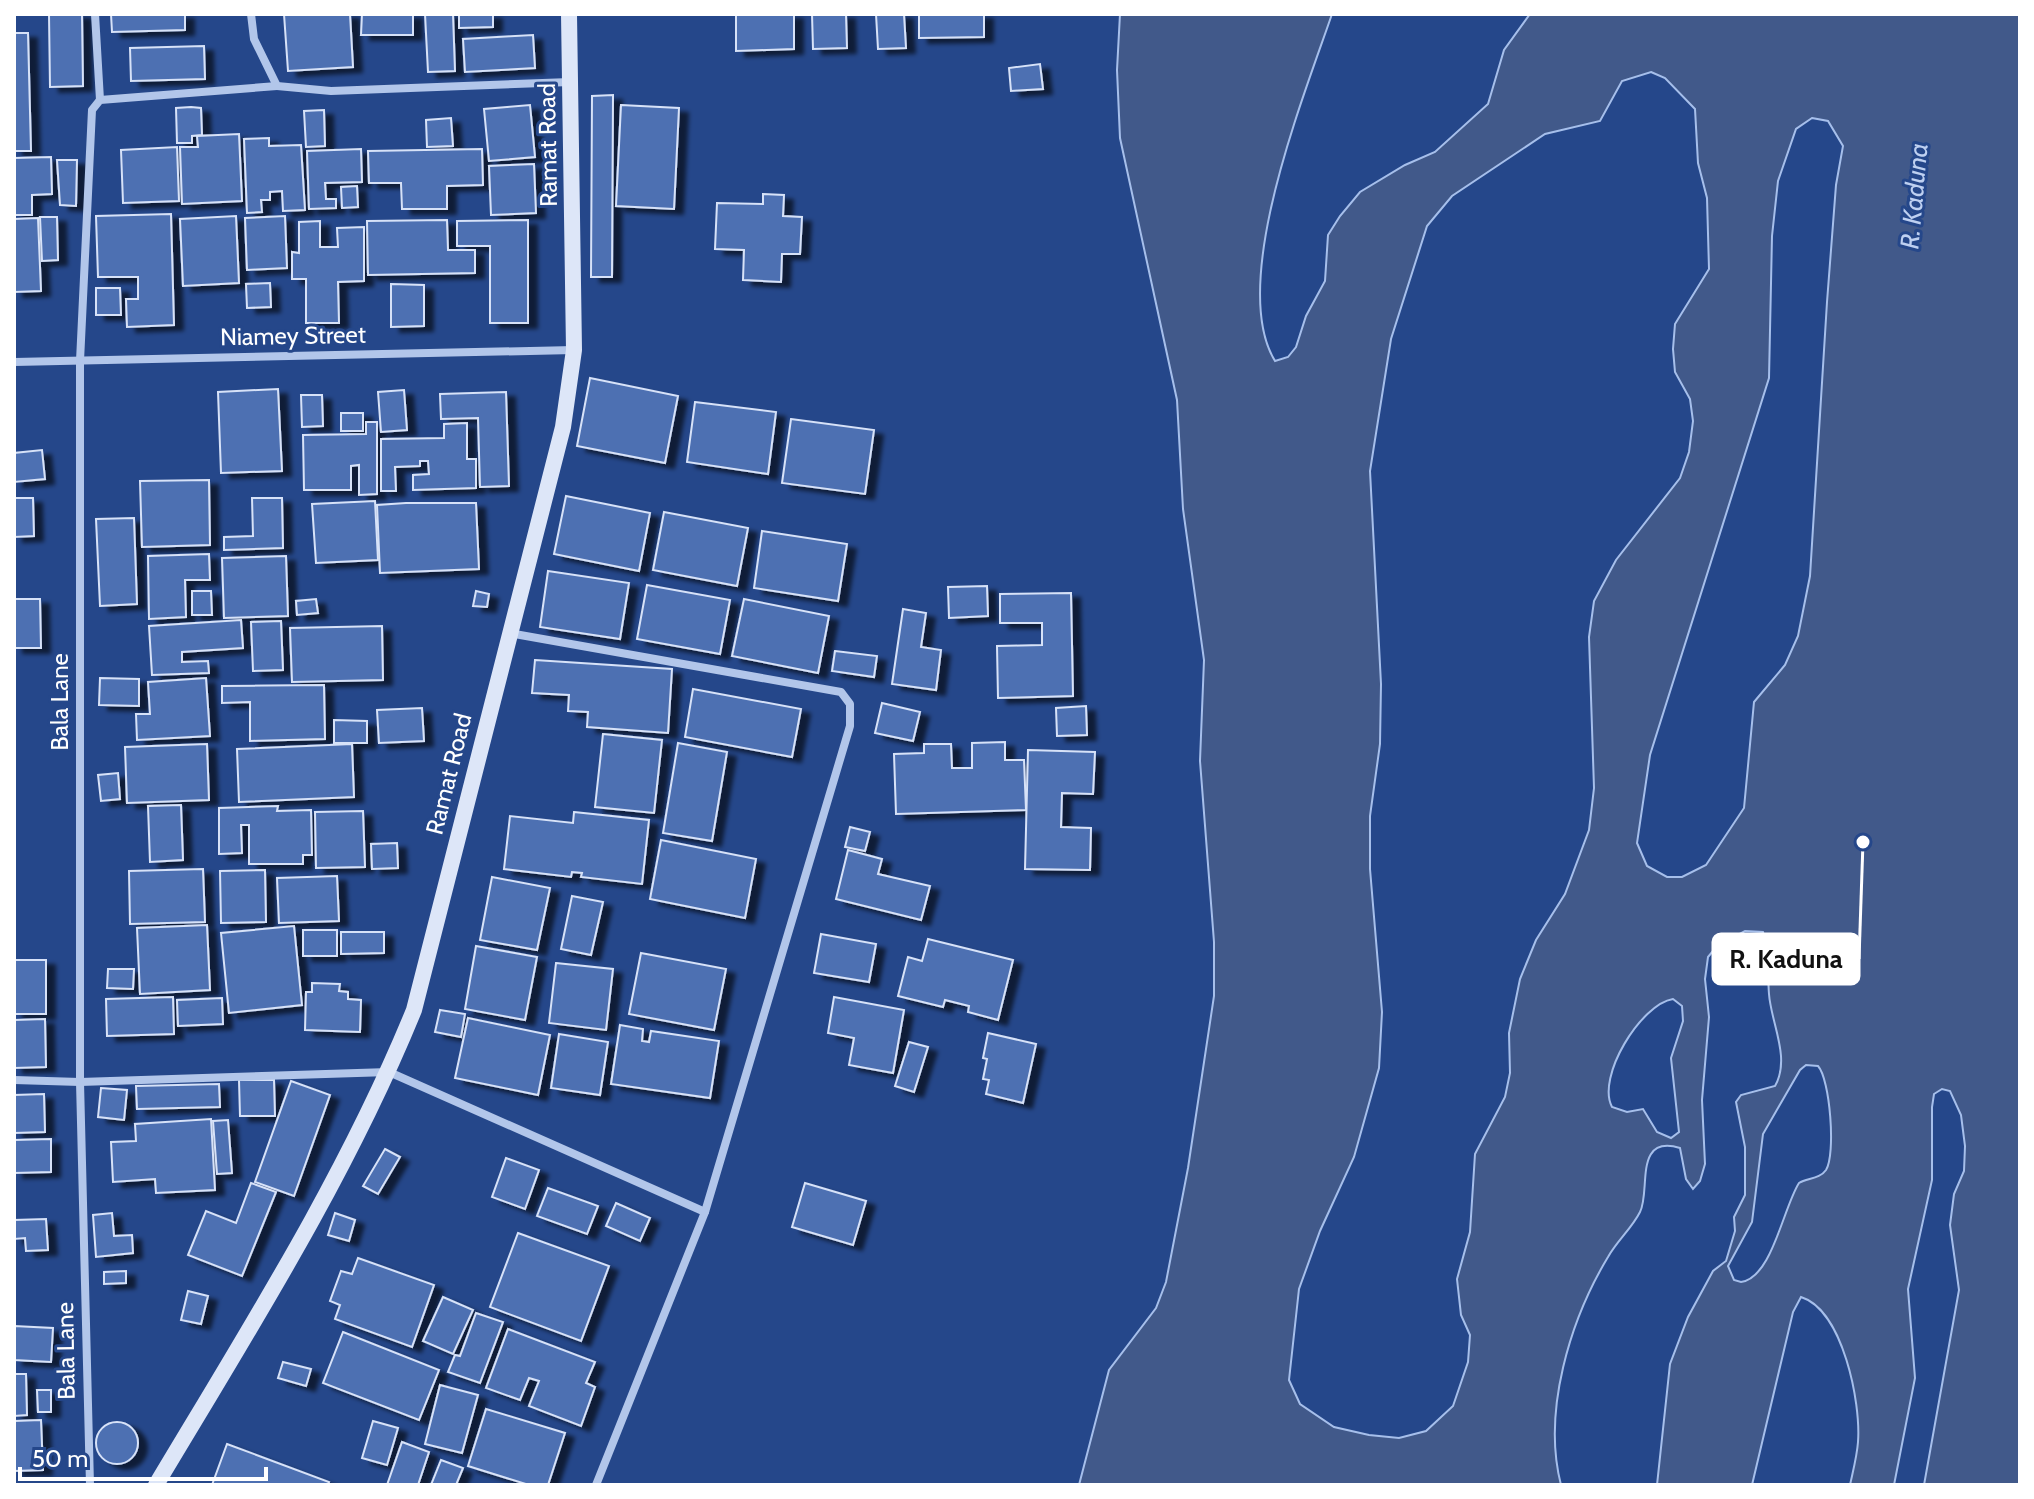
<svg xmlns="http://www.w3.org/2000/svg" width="2034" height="1499" font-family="Cabin,sans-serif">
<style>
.water{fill:#41598a;stroke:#a6bfeb;stroke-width:2;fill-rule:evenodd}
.building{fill:#4d70b2;stroke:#d7e2f8;stroke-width:2;filter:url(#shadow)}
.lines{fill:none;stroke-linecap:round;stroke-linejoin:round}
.street{stroke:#b2c6ea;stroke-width:8}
.secondary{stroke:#dde6f8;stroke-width:16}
.labels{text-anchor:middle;stroke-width:6;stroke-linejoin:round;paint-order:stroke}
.street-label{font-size:24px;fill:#fff;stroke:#25478a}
.water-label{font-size:26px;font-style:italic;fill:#bed0f1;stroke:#25478a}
.leader{fill:none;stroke:#fff;stroke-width:3}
.callout-dot{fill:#fff;stroke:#25478a;stroke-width:3}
.callout{fill:#fff;stroke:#fff;stroke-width:3}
.callout-label{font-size:26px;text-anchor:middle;font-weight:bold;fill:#111}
</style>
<defs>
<filter id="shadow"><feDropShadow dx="9" dy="5" stdDeviation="2" flood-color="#0009"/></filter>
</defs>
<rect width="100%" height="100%" fill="#25478a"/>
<!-- water -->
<path class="water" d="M1120 14H1332C1304 96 1228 284 1275 361L1288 357 1296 347 1306 316 1325 281 1328 235 1340 216 1360 192 1405 165 1435 152 1488 104 1504 50 1530 14H2020V1485H1924L1959 1290 1950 1225 1954 1194 1964 1171 1965 1146 1961 1115 1950 1091 1942 1089 1934 1094 1932 1107V1180L1908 1289 1915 1378 1894 1485H1850C1853 1471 1857 1456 1858 1442 1861 1403 1843 1310 1801 1297L1793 1312 1752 1485H1657L1670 1364 1688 1317 1713 1271 1726 1261 1735 1231 1734 1217 1745 1195V1147L1736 1102 1741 1095 1775 1086C1791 1058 1771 1023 1769 994 1767 972 1771 953 1763 932L1745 931 1717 946 1708 957 1705 979 1709 1017 1702 1100 1705 1164 1700 1181 1693 1189 1686 1179 1680 1148C1633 1134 1651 1191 1640 1212 1632 1228 1617 1241 1608 1257 1570 1320 1542 1412 1561 1485H1079L1109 1370 1156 1308 1166 1282 1188 1168 1214 996V942L1200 761 1204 660 1183 509 1177 400 1120 138 1117 70ZM1651 72 1665 78 1695 109 1698 163 1707 198 1709 269 1675 324 1673 349 1675 372 1690 399 1693 421 1689 452 1680 478 1616 560 1594 601 1589 637 1594 788 1589 830 1565 894 1536 940 1520 979 1509 1033 1510 1073 1505 1097 1475 1154 1470 1232 1457 1279 1461 1315 1470 1335 1468 1362 1453 1406 1426 1431 1399 1438 1369 1435 1334 1427 1300 1404 1289 1380 1299 1289 1320 1231 1354 1157 1379 1068 1382 1012 1370 869V816L1380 744 1381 684 1370 471 1391 339 1427 226 1452 196 1545 134 1600 121 1622 81ZM1812 118 1828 121 1843 146 1836 185 1827 302 1810 576 1798 636 1785 665 1754 702 1744 808 1706 865 1682 877H1667L1647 866 1637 843 1650 755 1769 378 1772 236 1778 181 1796 129ZM1673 999 1682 1006 1683 1021 1671 1058 1679 1132 1671 1138 1657 1132 1643 1109 1627 1112 1612 1107C1596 1077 1641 1004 1673 999ZM1818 1066C1830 1079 1836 1154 1826 1170 1820 1179 1807 1178 1799 1183 1783 1208 1772 1278 1741 1282L1734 1280 1728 1266 1752 1222 1763 1134 1800 1070 1806 1065Z"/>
<!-- building -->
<g class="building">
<path d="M49 14H82L83 86 50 87Z"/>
<path d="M111 14H185V30L112 32Z"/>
<path d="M284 14H350L353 67 288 71Z"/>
<path d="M362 14H413V35H361Z"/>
<path d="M425 14H453L455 71 428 72Z"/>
<path d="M459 14H493V27L459 28Z"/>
<path d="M736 14H794V49L736 51Z"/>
<path d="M812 14H846L847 48 813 49Z"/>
<path d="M876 14H904L906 48 878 49Z"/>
<path d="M919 14H984V37L919 38Z"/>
<path d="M14 33H28L31 151H14Z"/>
<path d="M533 35 535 68 465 72 463 39Z"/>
<path d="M204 46 205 79 131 81 130 48Z"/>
<path d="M1040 64 1043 89 1011 91 1009 68Z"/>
<path d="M613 95 612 277H591L592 96Z"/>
<path d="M530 105 535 157 489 161 484 109Z"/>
<path d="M621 105 679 108 674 209 616 206Z"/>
<path d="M191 107 201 108 202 135 192 136V143H177L176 108Z"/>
<path d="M324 110 325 146 306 147 304 111Z"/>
<path d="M451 118 453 146 427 147 426 120Z"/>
<path d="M239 134 242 201 182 204 180 147H198L197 136Z"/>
<path d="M269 138V146L301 145 305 210 283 211 282 191 270 192V200H261L262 212 247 213 244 139Z"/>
<path d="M177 147 179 201 123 203 121 150Z"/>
<path d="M361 149 362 182 325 183 326 199H336V208L309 209 307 151Z"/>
<path d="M482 149 483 185 447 186V209H402L401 183H369L368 151Z"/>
<path d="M51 157 52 194 32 195V215H14V158Z"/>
<path d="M57 160H77L76 206 60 205Z"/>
<path d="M534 164 536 213 491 215 489 166Z"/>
<path d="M357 186 358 207 342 208 341 187Z"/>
<path d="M763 194 784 195 783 216 802 217 800 254H782L781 282 743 280 744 250 715 249 717 203 763 204Z"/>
<path d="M171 214 174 325 127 327 126 299H138V277H98L96 216Z"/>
<path d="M236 216 239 283 183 286 180 219Z"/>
<path d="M285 216 287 268 247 270 245 218Z"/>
<path d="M40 217H57L58 260 42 261Z"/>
<path d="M38 218 41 291 14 292V219Z"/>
<path d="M447 220 448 250H475V273L368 275 367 221Z"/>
<path d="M528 220V323H490V246H457V221Z"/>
<path d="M320 221V247H338L337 228 364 227V281L338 282 339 323H306V279H292V252L299 253V222Z"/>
<path d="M270 283 271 307 247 308 246 284Z"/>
<path d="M391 284 424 285V326L391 327Z"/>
<path d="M96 288H120L121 315H96Z"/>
<path d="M590 378 678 396 665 463 577 446Z"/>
<path d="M278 389 282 471 221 473 218 392Z"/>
<path d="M404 390 407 430 381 432 378 392Z"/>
<path d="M506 392 509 486 480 487 478 418 441 419 440 394Z"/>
<path d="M301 395H322L323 426 302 427Z"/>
<path d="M695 402 776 412 768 474 687 462Z"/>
<rect x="341" y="413" width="22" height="18"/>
<path d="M791 419 874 430 865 494 782 483Z"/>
<path d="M366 422H377V494L359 495V465L351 466V490H304L303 435 366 434Z"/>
<path d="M467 423V459H476V488L413 490V475L429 474 428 461H420V466L395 467 396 491H381V439L444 438V424Z"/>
<path d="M42 450 45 479 14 482V453Z"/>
<path d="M209 480 210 545 142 547 140 481Z"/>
<path d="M566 496 650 513 639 571 554 554Z"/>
<path d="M14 498H33L34 536 14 537Z"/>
<path d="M252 498H282L283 548 224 550V537L253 536Z"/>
<path d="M375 501 378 560 316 563 312 504Z"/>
<path d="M406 503H476L479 569 380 573 377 505Z"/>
<path d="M664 512 748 528 737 586 653 570Z"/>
<path d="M134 518 137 604 100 606 96 519Z"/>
<path d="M762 531 847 544 838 601 754 588Z"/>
<path d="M209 554 210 580H185L186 617 149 619 148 556Z"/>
<path d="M286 556 288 616 224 618 222 558Z"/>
<path d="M548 571 629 583 620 639 540 627Z"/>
<path d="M647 585 730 600 720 654 637 639Z"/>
<path d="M987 586 988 616 949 618 948 587Z"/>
<path d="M192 591H211L212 615H192Z"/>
<path d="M476 591 489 594 487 607 473 606Z"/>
<path d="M1071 593 1073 696 998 698 997 646 1042 645V623H1000V594Z"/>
<path d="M14 599H40L41 648H14Z"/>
<path d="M316 599 318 613 297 615 296 601Z"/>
<path d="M744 599 829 616 818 673 732 656Z"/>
<path d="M903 609 926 613 921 647 941 650 936 690 892 684Z"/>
<path d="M241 620 243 648 182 652V662L208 661 209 673 152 675 149 626Z"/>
<path d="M281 621 283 670 253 671 251 622Z"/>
<path d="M382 626 383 680 292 682 290 628Z"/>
<path d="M835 651 877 656 874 677 832 671Z"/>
<path d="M535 660 672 669 668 733 587 727 588 712 568 711 569 695 532 693Z"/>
<path d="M100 678 139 679V706L99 705Z"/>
<path d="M206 678 210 736 137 740 136 714H150L148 682Z"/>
<path d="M324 685 325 739 250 741V702L222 703V686Z"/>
<path d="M693 689 801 709 792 757 685 737Z"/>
<path d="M882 703 920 712 913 741 875 733Z"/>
<path d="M1086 706 1087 735 1057 736 1056 708Z"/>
<path d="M422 708 424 741 379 743 377 710Z"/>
<path d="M334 720 367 721V743H334Z"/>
<path d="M603 734 662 740 654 813 595 807Z"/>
<path d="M1005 742V760H1024L1026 810 896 814 894 754 924 753V744H951L952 768H972V743Z"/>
<path d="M678 743 727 752 712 841 663 833Z"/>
<path d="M207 744 209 800 127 803 125 747Z"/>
<path d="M352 744 354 797 239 802 237 749Z"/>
<path d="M1028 750 1095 752 1093 794 1062 793 1061 827 1091 828 1090 870 1025 869Z"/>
<path d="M118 773 120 799 101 801 98 775Z"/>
<path d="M181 805 183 860 150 862 148 806Z"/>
<path d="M278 806 277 811 311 810 312 855H303V864H249V825H241L242 853 219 854V808Z"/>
<path d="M363 811 365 867 316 868 315 812Z"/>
<path d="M574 812 649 820 642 884 581 877 582 873 572 872 571 877 504 869 510 816 573 823Z"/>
<path d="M850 827 870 832 865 851 845 847Z"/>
<path d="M661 840 756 859 745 918 650 899Z"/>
<path d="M397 843 398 868 372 869 371 844Z"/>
<path d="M848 850 882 859 878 874 930 886 921 920 836 899Z"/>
<path d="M203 869 205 922 130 924 129 871Z"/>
<path d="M265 870 266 922 221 923 220 871Z"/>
<path d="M337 876 339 921 279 923 277 878Z"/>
<path d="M492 877 550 888 537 950 480 940Z"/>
<path d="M572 896 603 902 591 955 561 949Z"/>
<path d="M207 925 210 990 140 994 137 928Z"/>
<path d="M294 926 302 1005 229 1013 221 933Z"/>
<rect x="303" y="930" width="34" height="26"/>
<path d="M341 932H384V953L341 954Z"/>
<path d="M821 934 876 944 869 982 814 973Z"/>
<path d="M928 939 1013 960 998 1020 968 1012 969 1006 945 1000 943 1007 898 996 908 957 922 961Z"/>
<path d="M476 946 537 957 525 1020 465 1009Z"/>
<path d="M641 953 726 969 714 1030 629 1014Z"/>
<rect x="14" y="960" width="32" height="54"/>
<path d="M556 963 613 969 606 1030 549 1023Z"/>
<path d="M108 969H134L133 989 107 988Z"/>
<path d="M312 983 340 984 339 991 348 992V999L361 1000 360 1032 305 1030 306 992H312Z"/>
<path d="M173 997 174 1034 107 1036 106 999Z"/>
<path d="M834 997 904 1010 893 1073 849 1065 854 1038 828 1033Z"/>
<path d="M222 998 223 1024 178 1026 177 1000Z"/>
<path d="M440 1010 465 1014 461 1037 435 1032Z"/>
<path d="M468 1018 550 1035 538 1095 455 1078Z"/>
<path d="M45 1019 46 1067 14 1068V1020Z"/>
<path d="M620 1025 643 1029 642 1041 649 1042 651 1031 719 1041 710 1098 611 1084Z"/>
<path d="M988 1033 1036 1044 1023 1103 986 1094 989 1080 983 1079 987 1059 983 1058Z"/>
<path d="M559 1034 608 1042 600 1095 551 1088Z"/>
<path d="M909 1042 928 1047 914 1092 895 1086Z"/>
<path d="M239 1080H274L275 1116H240Z"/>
<path d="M291 1081 330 1095 294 1196 255 1182Z"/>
<path d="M219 1084 220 1107 137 1109 136 1086Z"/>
<path d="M101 1088 127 1090 124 1120 98 1117Z"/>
<path d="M44 1094 45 1132 14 1133V1095Z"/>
<path d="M211 1119 215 1190 156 1193 155 1179 113 1182 111 1142 136 1141 135 1124Z"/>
<path d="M228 1120 232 1173 217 1174 213 1121Z"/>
<path d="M51 1139V1172L14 1173V1140Z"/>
<path d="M385 1149 400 1157 378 1194 363 1186Z"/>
<path d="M506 1158 539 1170 525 1209 492 1197Z"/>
<path d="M251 1183 276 1192 242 1276 188 1255 206 1211 236 1223Z"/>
<path d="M805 1183 866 1201 853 1245 792 1227Z"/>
<path d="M548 1188 598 1206 587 1234 537 1216Z"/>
<path d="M616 1203 650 1218 640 1241 606 1226Z"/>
<path d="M112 1213 114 1236 132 1235 133 1253 96 1257 93 1215Z"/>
<path d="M335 1213 355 1220 349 1241 328 1235Z"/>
<path d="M46 1219 48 1250 26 1251 25 1238 14 1239V1220Z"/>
<path d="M518 1233 609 1266 581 1341 490 1307Z"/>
<path d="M358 1258 434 1285 412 1347 335 1319 340 1305 330 1301 341 1271 352 1274Z"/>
<path d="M126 1271V1283L104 1284V1272Z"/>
<path d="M188 1291 208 1296 201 1324 181 1320Z"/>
<path d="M443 1297 473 1310 453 1354 423 1341Z"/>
<path d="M476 1313 503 1322 480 1383 448 1372 455 1355 460 1356Z"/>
<path d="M14 1326 53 1328 51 1362 14 1360Z"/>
<path d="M508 1329 595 1362 586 1383 595 1387 581 1426 529 1406 539 1381 529 1378 520 1400 486 1388Z"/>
<path d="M343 1332 439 1370 419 1420 323 1383Z"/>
<path d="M283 1362 311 1369 306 1386 278 1378Z"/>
<path d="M14 1374H26L27 1415 14 1416Z"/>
<path d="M440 1385 478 1395 462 1453 425 1444Z"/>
<path d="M37 1390H51V1412H38Z"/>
<path d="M486 1409 565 1433 548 1485H529L468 1466Z"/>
<path d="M41 1420 43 1470 14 1471V1421Z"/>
<path d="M373 1421 398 1428 387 1465 362 1458Z"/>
<circle cx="117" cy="1443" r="21"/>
<path d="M402 1442 429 1452 418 1485H387Z"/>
<path d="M227 1444 329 1482 328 1485H212Z"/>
<path d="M441 1460 463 1468 456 1485H431Z"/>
</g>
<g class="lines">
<!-- street -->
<g class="street">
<path d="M95 14 100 100"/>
<path d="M251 14 254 39 277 86 331 91 570 82"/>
<path d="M14 362 574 350"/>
<path d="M509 633 841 692 850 704V726L705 1212 596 1485"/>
<path d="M14 1080 80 1082 389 1072 705 1212"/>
<path d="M90 1485 80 1082V361L92 110 100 100 277 86"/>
</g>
<!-- secondary -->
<path class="secondary" d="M156 1485C248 1331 346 1177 414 1010L563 427 574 350 569 14"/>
</g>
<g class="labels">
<!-- street labels -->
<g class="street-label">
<text transform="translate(548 145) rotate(-91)" y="8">Ramat Road</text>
<text transform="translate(293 336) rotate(-1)" y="8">Niamey Street</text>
<text transform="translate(60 702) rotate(-90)" y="8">Bala Lane</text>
<text transform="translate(449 774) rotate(-76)" y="8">Ramat Road</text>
<text transform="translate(66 1351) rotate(-91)" y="8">Bala Lane</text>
</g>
<!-- water labels -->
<g class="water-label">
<text transform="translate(1914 196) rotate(-85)" y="9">R. Kaduna</text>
</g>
</g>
<!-- callouts -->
<path class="leader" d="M1863 842L1859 959"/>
<circle class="callout-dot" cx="1863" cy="842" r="8"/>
<rect class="callout" x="1713" y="934" width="146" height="50" rx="8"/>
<g class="callout-label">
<text x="1786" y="968">R. Kaduna</text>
</g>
<!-- border -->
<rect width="2034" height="1499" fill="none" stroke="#ffffff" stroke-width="32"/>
<!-- scale -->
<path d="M20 1467v12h246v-12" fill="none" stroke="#ffffff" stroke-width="4"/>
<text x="32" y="1467" font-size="24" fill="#ffffff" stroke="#25478a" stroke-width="6" paint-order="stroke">50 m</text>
</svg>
